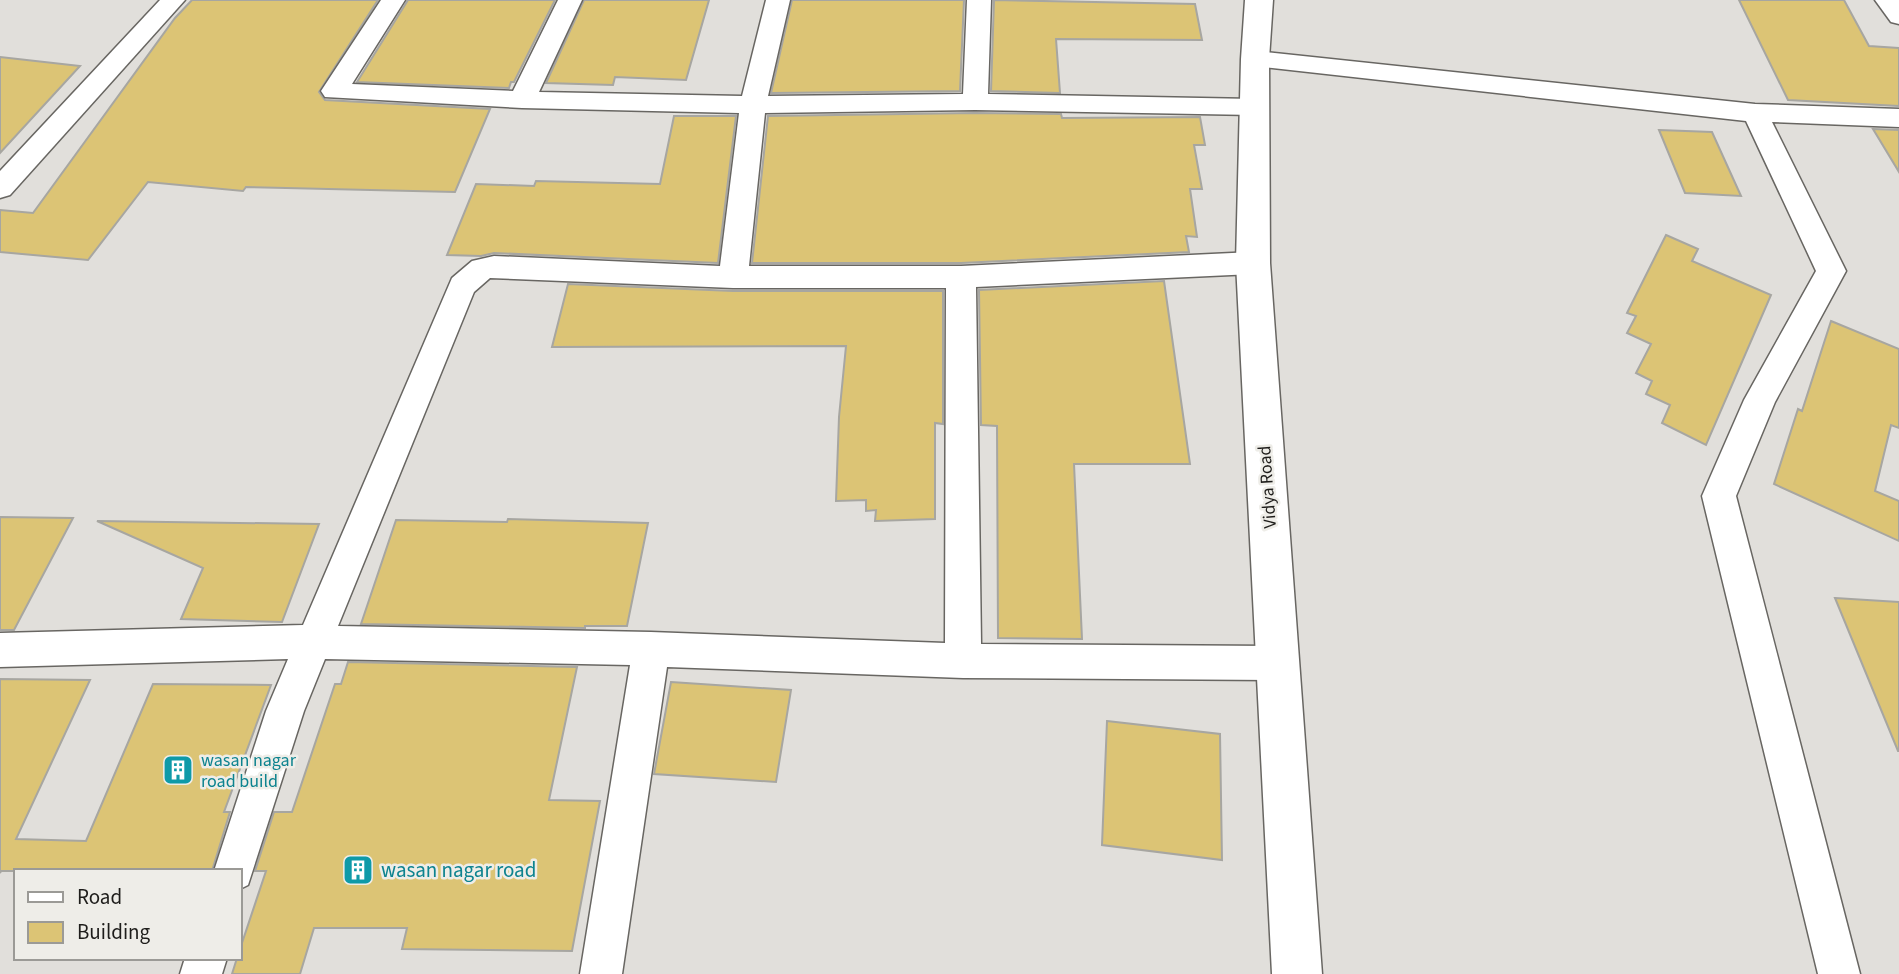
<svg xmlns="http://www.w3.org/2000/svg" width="1899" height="974" font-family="'Source Sans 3',sans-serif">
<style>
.building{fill:#dcc475;stroke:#a7a6a1;stroke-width:2}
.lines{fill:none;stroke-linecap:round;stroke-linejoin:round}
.minor-casing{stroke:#686662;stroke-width:3}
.tertiary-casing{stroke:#686662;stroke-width:3}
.minor{fill:#fff;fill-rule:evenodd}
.tertiary{fill:#fff;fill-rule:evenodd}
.labels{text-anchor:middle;stroke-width:5;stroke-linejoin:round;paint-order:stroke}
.street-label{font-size:18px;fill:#1e1d1b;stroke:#eeede8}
.culture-label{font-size:18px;fill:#0d838f;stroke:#eeede8;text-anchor:start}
.near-culture-label{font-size:21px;fill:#0d838f;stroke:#eeede8;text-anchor:start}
</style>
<rect width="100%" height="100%" fill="#e1dfdb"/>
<!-- building -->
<g class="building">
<path d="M192 0H378L319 92 325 100 490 109 455 192 246 187 243 191 148 182 88 260 0 252V210L33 213 175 18Z"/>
<path d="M408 0H555L514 82H511L509 88 357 82Z"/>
<path d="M584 0H709L686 80 615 77 613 85 546 83Z"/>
<path d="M792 0H964L960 91 771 93Z"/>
<path d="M994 0 1195 4 1202 40 1056 39 1060 93 991 91Z"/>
<path d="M1739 0H1844L1869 46 1899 48V106L1788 100Z"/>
<path d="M0 57 80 66 0 153Z"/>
<path d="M975 113 1061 114 1062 118 1200 117 1205 145H1194L1202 189H1190L1197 237 1186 236 1189 252 961 263H752L768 116Z"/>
<path d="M674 116H736L718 263 494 253 481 256 447 255 476 184 534 186 536 181 660 184Z"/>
<path d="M1873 129 1899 130V172Z"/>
<path d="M1659 130 1712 132 1741 196 1685 193Z"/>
<path d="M1666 235 1698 249 1692 261 1771 295 1706 445 1662 423 1670 405 1646 394 1652 381 1636 373 1651 344 1627 333 1636 316 1627 313Z"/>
<path d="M1164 281 1190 464H1074L1082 639 998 638 997 426 981 425 979 290Z"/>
<path d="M568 284 733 291H943V424L935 423V519L875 521 876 510 866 511V500L836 501 839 417 846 346 552 347Z"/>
<path d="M1831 321 1899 349V428L1891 425 1875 491 1899 501V541L1774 484 1798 409 1802 411Z"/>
<path d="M0 517 73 518 14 630H0Z"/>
<path d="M508 519 648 523 627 626H585V628L361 624 396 520 507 522Z"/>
<path d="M97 521 319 524 282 622 181 619 203 568Z"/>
<path d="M1835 598 1899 602V751H1898Z"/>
<path d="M348 662 577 667 549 800 600 801 572 951 402 949 407 928H314L300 974H232L237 958H240V949L266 871H255L274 812H292L335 684H341Z"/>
<path d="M0 679 90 680 16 839 86 841 153 684 271 685 224 812H230L212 871H1L0 873Z"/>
<path d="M671 682 791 690 776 782 654 774Z"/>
<path d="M1107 721 1220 734 1222 860 1102 845Z"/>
</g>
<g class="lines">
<!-- minor casing -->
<g class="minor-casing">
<g id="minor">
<path d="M160 0H185L10 195 0 198V171Z"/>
<path d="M381 0H405L352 84 513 91 558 0H582L539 92 742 96 766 0H790L768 96 963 94 967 0H991L988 94 1254 99 1263 101 1267 107 1263 113 1254 115 975 110 765 113 749 266H961L1253 252 1263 255 1267 263 1263 271 1253 274 976 287 981 644 1278 646 1291 651 1296 663 1291 675 1278 680 963 678 667 667 622 974H580L630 665 325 659 304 711 248 885 240 889V871H214L266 711 288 659 0 667V633L303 625 452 278 472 261 494 256 720 266 739 113 522 108 325 97 321 91ZM490 278 733 288H946L945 643 651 632 338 626 474 292Z"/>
<path d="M1875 0H1899V24L1891 22Z"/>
<path d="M1255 51 1755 104 1899 109V127L1772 122 1846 271 1775 402 1736 496 1860 974H1818L1702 496 1744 400 1816 271 1746 121 1246 65 1243 59 1246 53Z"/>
<path d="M185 958H227L222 974H180Z"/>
</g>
</g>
<!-- tertiary casing -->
<g class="tertiary-casing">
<path id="tertiary" d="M1245 0H1273L1269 59 1270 263 1322 974H1272L1236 263 1241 59Z"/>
</g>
<!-- minor -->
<use href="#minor" class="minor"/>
<!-- tertiary -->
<use href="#tertiary" class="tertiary"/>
</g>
<!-- icons -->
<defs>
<g id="building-square" transform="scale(1.575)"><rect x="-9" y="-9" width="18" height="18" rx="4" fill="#0f9aa8" stroke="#eeede8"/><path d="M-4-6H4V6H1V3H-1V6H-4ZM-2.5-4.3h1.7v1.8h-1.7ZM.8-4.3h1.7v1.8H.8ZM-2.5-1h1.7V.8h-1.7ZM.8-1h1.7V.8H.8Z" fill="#fff"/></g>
</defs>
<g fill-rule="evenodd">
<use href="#building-square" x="178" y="770"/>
<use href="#building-square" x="358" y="870"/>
</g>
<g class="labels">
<!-- street labels -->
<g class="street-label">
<text transform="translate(1267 487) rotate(-94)" y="6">Vidya Road</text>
</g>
<!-- culture labels -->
<g class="culture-label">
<text x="201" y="766">wasan nagar<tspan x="201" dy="21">road build</tspan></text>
</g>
<!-- near-culture labels -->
<g class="near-culture-label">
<text x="381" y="877">wasan nagar road</text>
</g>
</g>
<!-- legend -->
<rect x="14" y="869" width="228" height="91" fill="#eeede8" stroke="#9b9a96" stroke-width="2"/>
<rect x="28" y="892" width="35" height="10" fill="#ffffff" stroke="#9b9a96" stroke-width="2"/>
<text x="77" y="904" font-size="21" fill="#1e1d1b">Road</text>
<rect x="28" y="922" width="35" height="21" fill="#dcc475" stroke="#9b9a96" stroke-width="2"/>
<text x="77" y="939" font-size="21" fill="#1e1d1b">Building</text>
</svg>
